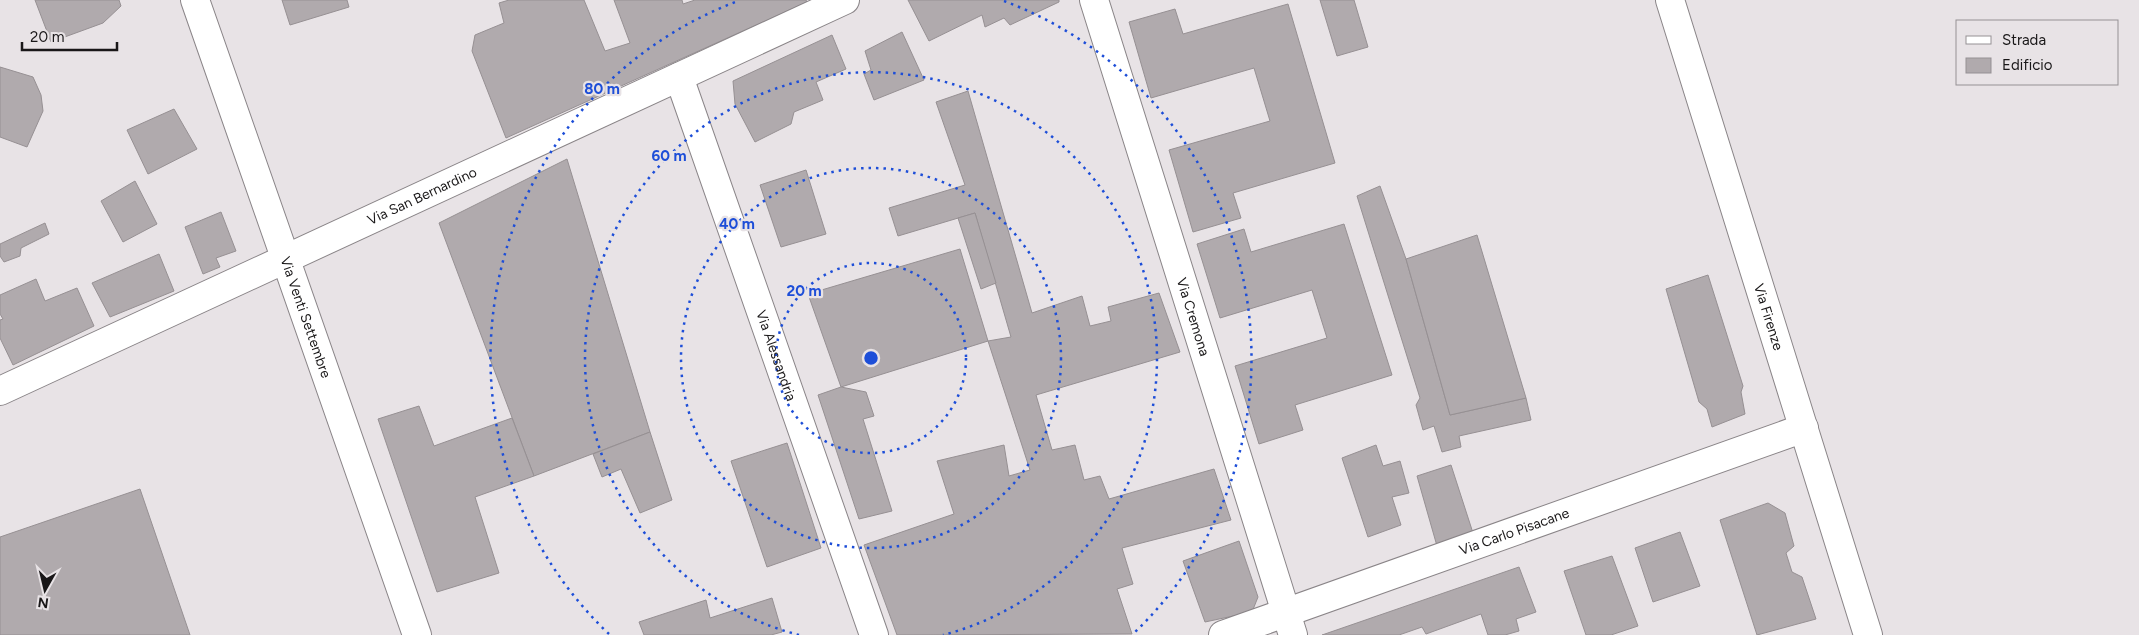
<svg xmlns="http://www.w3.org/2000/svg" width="2139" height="635" font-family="Figtree,sans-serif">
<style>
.building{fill:#b0aaad;stroke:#969093}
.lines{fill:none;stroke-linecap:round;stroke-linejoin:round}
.street-casing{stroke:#8a8588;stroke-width:30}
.secondary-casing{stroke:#8a8588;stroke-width:30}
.street{stroke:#fff;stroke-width:28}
.secondary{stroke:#fff;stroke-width:28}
.ring{fill:none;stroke:#1d4ed8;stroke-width:2.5;stroke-dasharray:2.5 5}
.labels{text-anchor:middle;stroke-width:4.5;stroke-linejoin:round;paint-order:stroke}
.street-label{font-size:14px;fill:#191718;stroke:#e8e3e6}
.centre{fill:#1d4ed8;stroke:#e8e3e6;stroke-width:2.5}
.ring-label{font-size:15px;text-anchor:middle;font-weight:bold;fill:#1d4ed8;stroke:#e8e3e6;stroke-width:4.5;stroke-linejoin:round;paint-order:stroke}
</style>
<rect width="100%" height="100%" fill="#e8e3e6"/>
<!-- building -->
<g class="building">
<path d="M35 0H119L121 6 103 23 51 42Z"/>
<path d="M282 0H347L349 7 290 25Z"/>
<path d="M509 0H584L605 51 630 43 614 0H682L683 4 695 0H806L807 2 506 138 472 51 475 35 504 23 499 3Z"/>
<path d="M908 0H1059V2L1010 25 1004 18 985 27 982 15 929 41Z"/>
<path d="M1320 0H1354L1368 47 1337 56Z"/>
<path d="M1288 4 1335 163 1233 193 1241 218 1193 232 1169 150 1270 121 1254 68 1151 98 1129 22 1175 9 1183 34Z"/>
<path d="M902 32 924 80 874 100 864 74 871 70 865 51Z"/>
<path d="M832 35 846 69 816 82 823 100 794 112 791 124 755 142 735 104 733 81Z"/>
<path d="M0 67 33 77 41 95 43 111 27 147 0 137Z"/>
<path d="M968 91 1032 313 1082 296 1090 326 1111 321 1108 307 1159 293 1180 352 1036 395 1052 450 1075 445 1084 480 1100 476 1109 499 1214 469 1231 520 1122 548 1133 584 1117 589 1132 634 897 635 864 545 954 514 937 461 1004 445 1009 476 1030 470 988 341 1011 337 975 213 898 236 889 208 965 185 936 102Z"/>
<path d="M174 109 197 149 148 174 127 130Z"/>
<path d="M567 159 650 432 534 476 439 223Z"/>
<path d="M806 170 826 234 781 247 760 185Z"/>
<path d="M135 181 157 224 123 242 101 201Z"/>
<path d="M1380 186 1406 259 1450 415 1526 398 1531 420 1459 436 1461 447 1442 452 1434 426 1423 430 1416 405 1420 398 1357 196Z"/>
<path d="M221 212 236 251 216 258 220 267 203 274 185 227Z"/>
<path d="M975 213 996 283 981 289 958 218Z"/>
<path d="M45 223 49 234 21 248 20 256 4 262 0 256V244Z"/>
<path d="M1344 224 1392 375 1295 405 1303 430 1259 444 1235 366 1327 338 1312 290 1220 318 1197 244 1244 229 1251 252Z"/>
<path d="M1477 235 1526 398 1450 415 1406 259Z"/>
<path d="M960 249 988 341 841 387 808 294Z"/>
<path d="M159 254 174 291 110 317 92 283Z"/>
<path d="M1708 275 1743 386 1741 392 1745 414 1712 427 1707 409 1699 402 1666 289Z"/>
<path d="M36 279 45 301 77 288 94 326 13 365 0 338V320L3 319 0 314V295Z"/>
<path d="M841 387 866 392 874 416 863 419 892 511 859 519 818 395Z"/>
<path d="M419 406 434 446 512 418 534 476 475 497 499 573 437 592 378 419Z"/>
<path d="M650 432 672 500 640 513 621 469 602 477 593 454Z"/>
<path d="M787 443 821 548 767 567 731 461Z"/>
<path d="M1376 445 1383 466 1400 461 1409 493 1392 497 1401 525 1368 537 1342 458Z"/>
<path d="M1451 465 1473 533 1437 546 1417 476Z"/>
<path d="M140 489 190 635H0V537Z"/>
<path d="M1768 503 1785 513 1794 546 1786 553 1792 572 1802 577 1816 619 1757 635 1720 520Z"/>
<path d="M1680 532 1700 586 1653 602 1635 548Z"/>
<path d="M1239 541 1258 597 1252 612 1205 622 1183 561Z"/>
<path d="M1612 556 1638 626 1611 635H1586L1564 571Z"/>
<path d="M1519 567 1536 612 1516 619 1519 631 1505 635H1488L1481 614 1426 634 1422 627 1399 635H1322Z"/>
<path d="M772 598 782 632 771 635H644L639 622 706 600 710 618Z"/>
</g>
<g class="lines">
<!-- street casing -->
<g class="street-casing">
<g id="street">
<path id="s1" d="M1094 0 1293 635"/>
<path id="s2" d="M1670 0 1868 635"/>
<path id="s3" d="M679 77 874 635"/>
<path id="s4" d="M0 391 845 0"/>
<path id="s5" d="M1223 635 1804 428"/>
</g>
</g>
<!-- secondary casing -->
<g class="secondary-casing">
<g id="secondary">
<path id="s6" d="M195 0 417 635"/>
</g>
</g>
<!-- street -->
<use href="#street" class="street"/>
<!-- secondary -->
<use href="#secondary" class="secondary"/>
</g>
<!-- distance rings -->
<g class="ring">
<circle cx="871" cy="358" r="95"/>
<circle cx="871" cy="358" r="190"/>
<path d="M799 635A286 286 0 1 1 943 635"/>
<path d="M609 634A381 381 0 0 1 738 1M1004 1A381 381 0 0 1 1133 634"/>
</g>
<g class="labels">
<!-- street labels -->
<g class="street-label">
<text dy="5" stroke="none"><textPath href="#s4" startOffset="465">Via San Bernardino</textPath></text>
<text dy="5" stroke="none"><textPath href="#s6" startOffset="336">Via Venti Settembre</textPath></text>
<text dy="5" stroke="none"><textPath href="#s2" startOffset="332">Via Firenze</textPath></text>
<text dy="5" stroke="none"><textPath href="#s1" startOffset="332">Via Cremona</textPath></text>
<text dy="5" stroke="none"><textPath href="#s3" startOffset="295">Via Alessandria</textPath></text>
<text dy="5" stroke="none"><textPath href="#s5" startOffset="309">Via Carlo Pisacane</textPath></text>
</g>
</g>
<circle cx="871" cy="358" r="8" class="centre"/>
<g class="ring-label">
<text x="602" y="94">80 m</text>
<text x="669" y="161">60 m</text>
<text x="737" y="229">40 m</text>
<text x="804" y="296">20 m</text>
</g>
<!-- legend -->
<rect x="1956" y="20" width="162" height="65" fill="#e8e3e6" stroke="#959194"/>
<rect x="1966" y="36" width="25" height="8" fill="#ffffff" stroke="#959194"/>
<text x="2002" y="45" font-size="15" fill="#191718">Strada</text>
<rect x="1966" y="58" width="25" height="15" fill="#b0aaad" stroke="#959194"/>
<text x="2002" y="70" font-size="15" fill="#191718">Edificio</text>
<!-- north arrow -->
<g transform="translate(45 590) rotate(188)" stroke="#e8e3e6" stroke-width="4" paint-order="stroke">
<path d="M0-4L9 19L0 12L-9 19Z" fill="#191718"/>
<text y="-8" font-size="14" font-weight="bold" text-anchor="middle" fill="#191718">N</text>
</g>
<!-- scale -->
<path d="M22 42v8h95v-8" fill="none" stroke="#191718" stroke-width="2.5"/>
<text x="30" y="42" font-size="15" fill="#191718" stroke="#e8e3e6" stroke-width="4" paint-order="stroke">20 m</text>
</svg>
